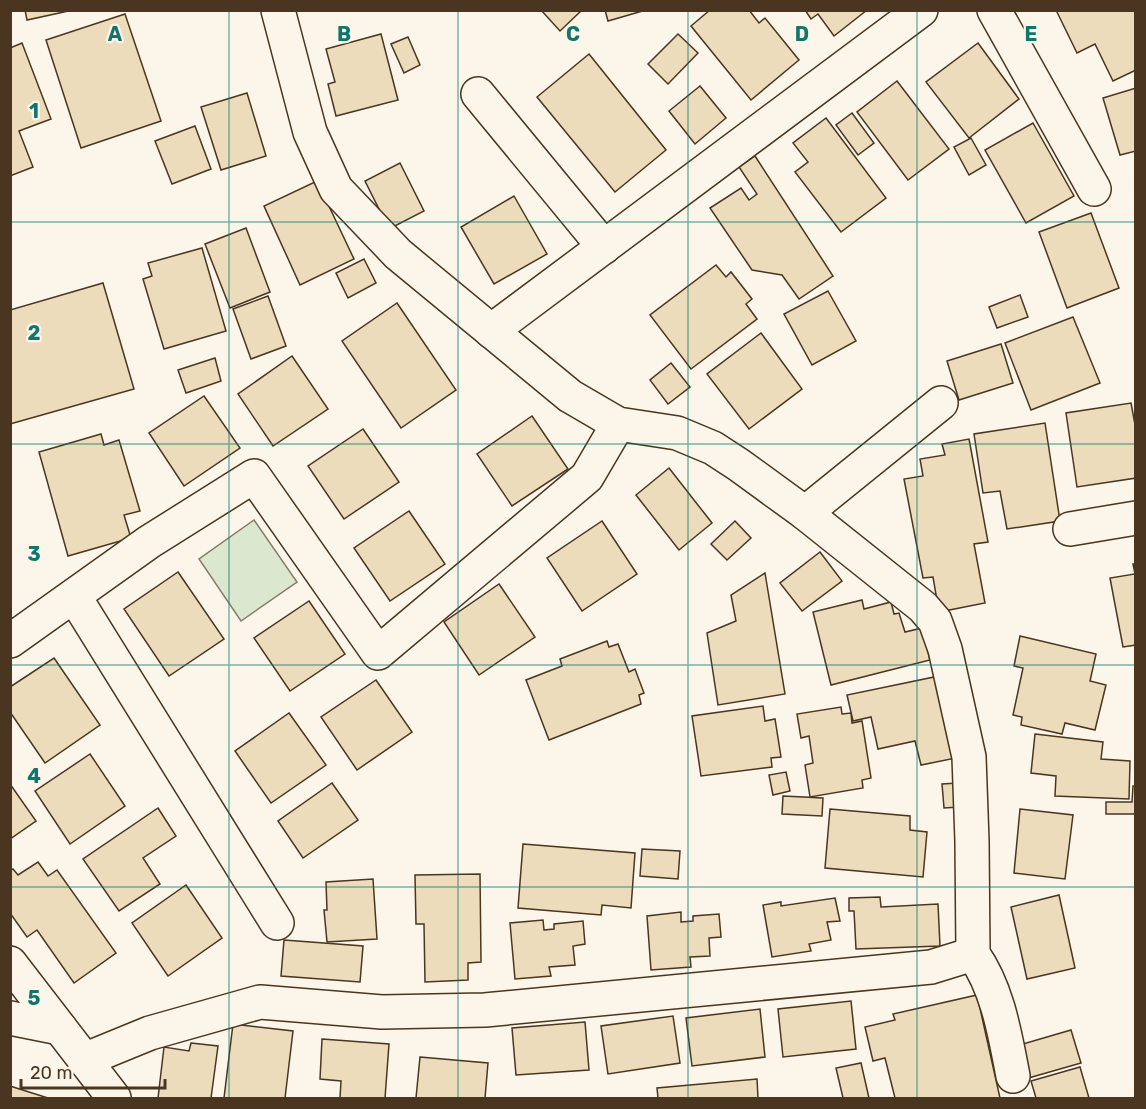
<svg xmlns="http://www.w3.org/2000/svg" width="1146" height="1109" font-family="Rubik,sans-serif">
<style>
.green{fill:#dce7d0;stroke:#887966;stroke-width:1.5}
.building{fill:#ecdcbc;stroke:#4a3520;stroke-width:1.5}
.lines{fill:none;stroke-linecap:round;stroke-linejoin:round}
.minor-casing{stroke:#4a3520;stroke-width:36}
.minor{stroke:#fbf6e9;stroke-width:33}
.grid{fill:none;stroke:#0f766e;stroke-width:1.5;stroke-opacity:0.55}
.grid-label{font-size:20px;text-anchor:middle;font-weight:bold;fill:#0f766e;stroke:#fbf6e9;stroke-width:4.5;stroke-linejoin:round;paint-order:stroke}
</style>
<rect width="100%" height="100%" fill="#fbf6e9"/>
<!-- green -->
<path class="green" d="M254 520 297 582 241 621 199 559Z"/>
<!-- building -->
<g class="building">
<path d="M25 10H73L27 20Z"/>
<path d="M541 10H582L560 31Z"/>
<path d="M605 10H646L608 21Z"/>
<path d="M710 10H749L759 23 765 18 799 60 751 100 691 26Z"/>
<path d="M805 10H867L834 36 818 14 811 19Z"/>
<path d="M1056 10H1136V70L1113 81 1095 44 1077 53Z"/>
<path d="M125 14 161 121 81 148 46 40Z"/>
<path d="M381 34 398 100 336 116 328 84 335 82 326 49Z"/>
<path d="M678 34 698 53 668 84 648 64Z"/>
<path d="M408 37 420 65 404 73 391 44Z"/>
<path d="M22 43 51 119 19 131 33 167 10 176V48Z"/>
<path d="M978 43 1019 99 969 138 926 82Z"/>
<path d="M589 54 666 150 615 192 537 97Z"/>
<path d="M897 81 949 149 908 180 857 112Z"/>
<path d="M700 86 726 118 695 144 669 111Z"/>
<path d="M1136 88V151L1120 155 1103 98Z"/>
<path d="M247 93 266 156 221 170 201 107Z"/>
<path d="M852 113 874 143 858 155 836 125Z"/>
<path d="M826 118 886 198 841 232 795 172 808 162 793 143Z"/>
<path d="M1033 123 1074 196 1026 223 985 150Z"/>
<path d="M195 126 211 169 172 184 155 141Z"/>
<path d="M971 138 986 165 969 175 954 147Z"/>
<path d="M755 156 833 276 799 299 782 275 752 270 710 208 741 188 749 200 757 194 739 167Z"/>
<path d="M400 163 424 211 389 229 365 181Z"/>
<path d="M317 181 354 259 300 285 264 206Z"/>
<path d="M514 196 547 254 494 284 461 227Z"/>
<path d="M1091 213 1119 288 1067 308 1039 232Z"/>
<path d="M246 228 270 292 230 308 205 244Z"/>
<path d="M202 248 226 331 164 349 143 279 152 276 148 263Z"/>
<path d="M364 259 376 283 348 298 336 273Z"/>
<path d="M716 265 726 277 731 272 752 299 746 304 757 319 691 369 650 315Z"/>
<path d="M103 283 134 389 10 424V310Z"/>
<path d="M828 291 856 341 812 365 784 314Z"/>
<path d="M1020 295 1028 317 997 328 989 307Z"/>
<path d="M268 296 286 346 251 359 233 309Z"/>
<path d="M397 303 456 390 401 428 342 341Z"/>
<path d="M1073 317 1100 383 1031 410 1005 343Z"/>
<path d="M761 333 802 389 749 429 707 374Z"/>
<path d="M1001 344 1013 383 959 400 947 361Z"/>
<path d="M292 356 328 409 273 446 238 394Z"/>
<path d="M215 358 221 381 186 393 178 370Z"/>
<path d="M671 363 690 387 668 404 650 380Z"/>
<path d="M204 396 240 448 184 486 149 433Z"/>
<path d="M1131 403 1136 430V478L1077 487 1066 413Z"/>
<path d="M532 416 568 469 512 506 477 454Z"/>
<path d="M1045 423 1060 521 1007 529 1000 491 983 493 974 434Z"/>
<path d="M363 429 399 482 344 519 308 466Z"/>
<path d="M101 434 104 445 119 440 140 511 124 515 131 538 68 556 39 452Z"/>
<path d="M969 439 988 542 974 544 985 603 939 612 933 577 923 578 904 479 923 476 920 459 945 455 942 444Z"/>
<path d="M669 468 712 523 679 550 636 495Z"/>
<path d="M409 511 445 564 390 601 354 548Z"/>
<path d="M602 521 637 574 582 611 547 558Z"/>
<path d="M735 521 751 538 727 560 711 544Z"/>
<path d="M820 552 842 581 802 611 780 583Z"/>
<path d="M1133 564H1136V645L1123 647 1110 578 1135 574Z"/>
<path d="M178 572 224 639 169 676 124 609Z"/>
<path d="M765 573 785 694 718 705 707 633 736 621 731 595Z"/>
<path d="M499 584 535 637 479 675 444 622Z"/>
<path d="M862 600 864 609 891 602 894 614 899 613 905 632 922 628 930 660 831 685 813 612Z"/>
<path d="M309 601 345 654 290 691 254 638Z"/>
<path d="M1020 636 1096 654 1090 681 1106 685 1095 730 1065 723 1062 734 1021 725 1022 717 1013 715 1023 668 1014 666Z"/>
<path d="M607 641 609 647 618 644 629 672 635 669 644 693 639 695 641 704 549 740 526 680 562 666 560 659Z"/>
<path d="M54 658 100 725 45 763 10 712V687Z"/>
<path d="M939 676 956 758 921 765 915 741 878 749 871 717 853 721 847 695Z"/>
<path d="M376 680 412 732 357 770 321 717Z"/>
<path d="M763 706 765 721 775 719 781 757 771 758 772 767 701 776 692 716Z"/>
<path d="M841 707 842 714 851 713 852 723 862 721 871 778 862 780 863 788 810 797 805 765 813 763 809 736 801 738 797 714Z"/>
<path d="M289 713 326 765 271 803 235 751Z"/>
<path d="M1035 734 1103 742 1101 759 1130 761 1129 799 1055 796 1056 776 1031 773Z"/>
<path d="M90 754 125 806 70 844 35 791Z"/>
<path d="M786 772 790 791 773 795 769 775Z"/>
<path d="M332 783 358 820 303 858 278 821Z"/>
<path d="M958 783 959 807 944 808 942 784Z"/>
<path d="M10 784 36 821 10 839Z"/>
<path d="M1133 786H1136V814H1106V802H1132Z"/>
<path d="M783 796 823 798 822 816 782 814Z"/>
<path d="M158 808 176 836 143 858 160 884 119 911 83 859Z"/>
<path d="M830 809 910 816V830L927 832 923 877 825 868Z"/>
<path d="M1020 809 1073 815 1065 879 1014 873Z"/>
<path d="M523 844 635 853 631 908 602 905 601 915 518 908Z"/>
<path d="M642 849 680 851 678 879 640 876Z"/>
<path d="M38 862 48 876 57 870 116 953 74 983 37 930 27 937 10 913V871L13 869 18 875Z"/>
<path d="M480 874 481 962 468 963V980L425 982 424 924H416L415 875Z"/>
<path d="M373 879 377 939 327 942 324 910H327L326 882Z"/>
<path d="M186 885 222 938 168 976 132 923Z"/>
<path d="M1059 895 1075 968 1027 979 1011 907Z"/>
<path d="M880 897 881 907 938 904 940 946 856 949 854 911H849V898Z"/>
<path d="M835 898 840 921 827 922 831 940 809 944 811 951 772 957 763 905 781 902V906Z"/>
<path d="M681 912V922L693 921V916L719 914 721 937 709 938 710 956 690 957 691 967 651 970 647 916Z"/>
<path d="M543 920 544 930 554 929V924L583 921 585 944 573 946 575 965 549 967 551 976 515 979 510 923Z"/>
<path d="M284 940 363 946 360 982 281 976Z"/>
<path d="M977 995 1000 1098H895L885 1058 873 1061 865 1027 895 1020 893 1014Z"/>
<path d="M851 1001 856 1049 783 1057 778 1009Z"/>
<path d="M760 1009 765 1057 692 1066 686 1018Z"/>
<path d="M673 1016 680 1063 608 1074 601 1026Z"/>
<path d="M585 1022 589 1070 516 1075 512 1028Z"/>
<path d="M233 1024 293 1031 285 1098H224Z"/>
<path d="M1071 1030 1081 1063 1025 1079 1016 1046Z"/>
<path d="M322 1039 389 1044 385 1098H340L341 1081 320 1079Z"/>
<path d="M191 1043 218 1046 211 1098H158L164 1047 189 1051Z"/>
<path d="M420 1057 488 1063 485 1098H416Z"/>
<path d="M861 1063 869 1098H843L836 1068Z"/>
<path d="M1080 1067 1089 1098H1036L1031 1081Z"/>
<path d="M757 1079 758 1098H658L657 1088Z"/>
<path d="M10 1086 48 1098H10Z"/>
</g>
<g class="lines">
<!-- minor casing -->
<g class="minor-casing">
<g id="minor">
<path d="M278 10 310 132 336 189 398 254 570 396 618 424 677 433 713 448 739 465 805 513 923 607 935 621 945 649 969 757 972 841 973 954"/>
<path d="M994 10 1094 189"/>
<path d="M478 94 604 247"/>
<path d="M491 331 921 10"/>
<path d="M805 513 941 403"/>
<path d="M1070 529 1136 518"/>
<path d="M74 596 277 923"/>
<path d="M10 641 149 542 254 476 378 653 587 477 618 424"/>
<path d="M10 963 114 1098"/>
<path d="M10 1018 60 1028"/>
<path d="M84 1060 150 1033 260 1002 382 1012 485 1010 931 967 973 954C998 989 1005 1035 1013 1076"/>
</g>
</g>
<!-- minor -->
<use href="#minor" class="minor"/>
</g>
<!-- grid -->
<path class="grid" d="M229 10V1098M458 10V1098M688 10V1098M917 10V1098M10 222H1136M10 444H1136M10 665H1136M10 887H1136"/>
<g class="grid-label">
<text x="115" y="41">A</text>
<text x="344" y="41">B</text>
<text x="573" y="41">C</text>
<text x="802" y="41">D</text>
<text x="1031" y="41">E</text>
<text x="34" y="118">1</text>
<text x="34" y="340">2</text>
<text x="34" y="561">3</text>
<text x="34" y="783">4</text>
<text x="34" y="1005">5</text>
</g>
<!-- border -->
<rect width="1146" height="1109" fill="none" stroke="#4a3520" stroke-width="24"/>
<!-- scale -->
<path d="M21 1079v9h144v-9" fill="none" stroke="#4a3520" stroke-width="3"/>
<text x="30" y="1079" font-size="18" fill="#4a3520" stroke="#fbf6e9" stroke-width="4.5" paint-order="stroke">20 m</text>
</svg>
